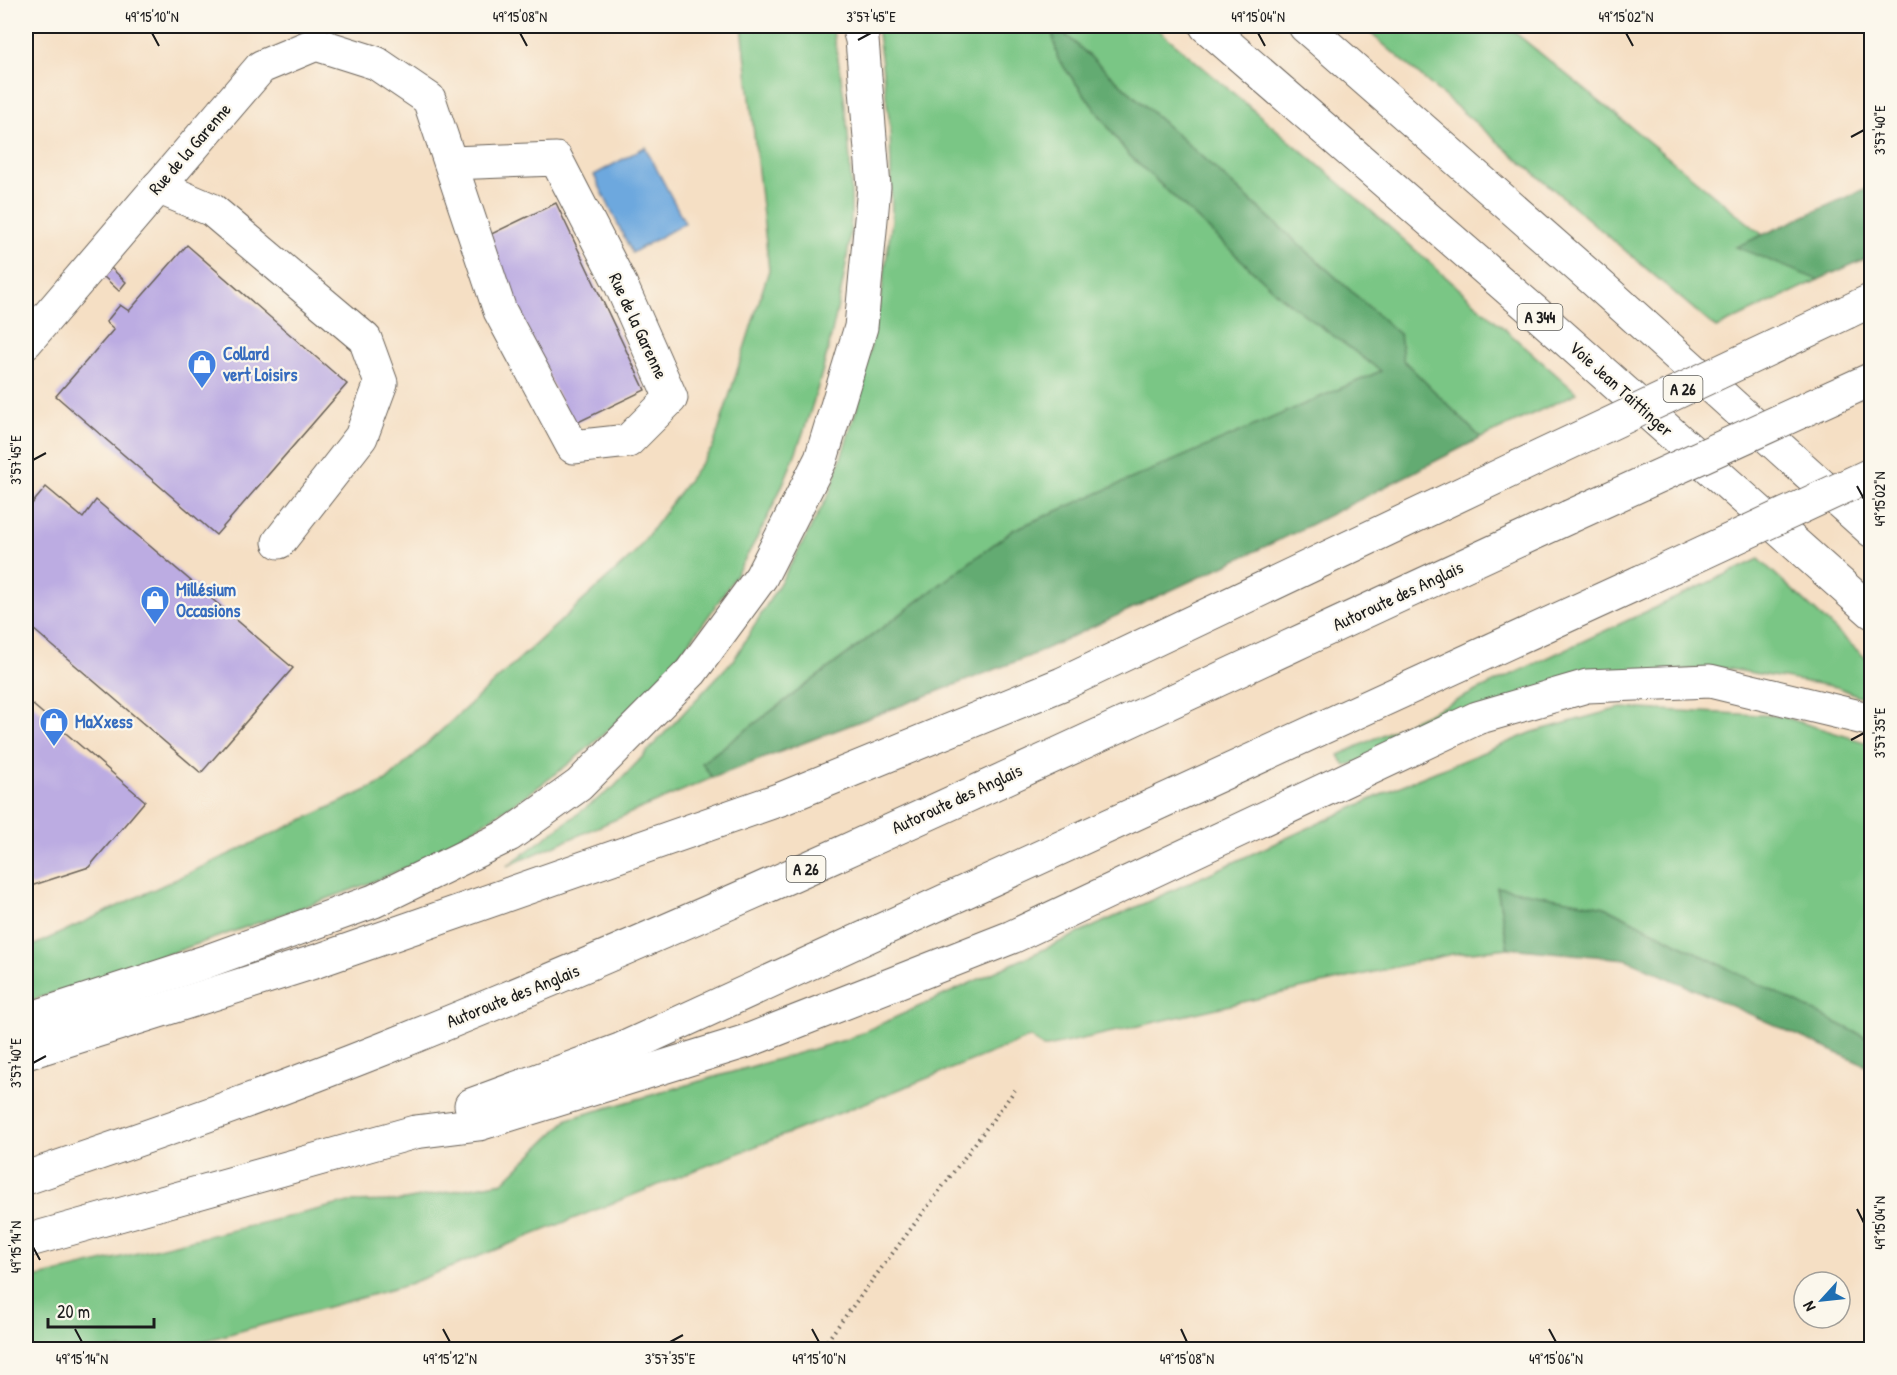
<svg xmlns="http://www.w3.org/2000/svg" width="1897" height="1375" font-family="'Patrick Hand',sans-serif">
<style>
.green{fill:#7ac685;stroke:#4b7150;stroke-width:1.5}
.forest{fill:#63ab72;stroke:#406447;stroke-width:1.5}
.water{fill:#6da8de;stroke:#44627d;stroke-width:1.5}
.building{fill:#bcace2}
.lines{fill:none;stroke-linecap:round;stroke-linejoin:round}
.minor-casing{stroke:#686057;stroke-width:35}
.highway-casing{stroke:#686057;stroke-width:35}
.path{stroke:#686057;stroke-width:4;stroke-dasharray:1.5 4.5;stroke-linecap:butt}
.minor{stroke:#fff;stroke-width:33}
.highway{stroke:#fff;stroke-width:33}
.highway-bridge-casing{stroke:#686057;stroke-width:35;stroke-linecap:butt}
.highway-bridge{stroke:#fff;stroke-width:33}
.ticks{fill:none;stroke:#1c1c1c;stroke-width:2}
.labels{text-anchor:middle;stroke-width:4.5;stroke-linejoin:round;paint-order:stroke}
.shield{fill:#fbf7ec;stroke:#5f5e5a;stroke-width:1.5}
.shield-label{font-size:16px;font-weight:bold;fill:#1c1c1c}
.street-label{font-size:18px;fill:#1c1c1c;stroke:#fbf7ec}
.shop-label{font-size:18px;font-weight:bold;fill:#366cbe;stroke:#fbf7ec;text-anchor:start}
.neatline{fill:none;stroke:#1c1c1c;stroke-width:2}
.ticks-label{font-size:15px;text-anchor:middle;fill:#1c1c1c}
</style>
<rect width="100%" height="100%" fill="#fbf7ec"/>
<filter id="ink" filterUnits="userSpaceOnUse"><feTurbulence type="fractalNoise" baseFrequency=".0167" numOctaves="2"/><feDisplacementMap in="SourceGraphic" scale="12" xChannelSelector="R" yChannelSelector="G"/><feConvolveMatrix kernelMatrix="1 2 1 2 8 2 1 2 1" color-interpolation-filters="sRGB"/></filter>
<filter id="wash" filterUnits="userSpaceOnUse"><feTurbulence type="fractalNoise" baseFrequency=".008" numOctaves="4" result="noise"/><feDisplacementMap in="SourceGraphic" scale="24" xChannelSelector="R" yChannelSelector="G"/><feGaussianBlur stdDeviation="1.35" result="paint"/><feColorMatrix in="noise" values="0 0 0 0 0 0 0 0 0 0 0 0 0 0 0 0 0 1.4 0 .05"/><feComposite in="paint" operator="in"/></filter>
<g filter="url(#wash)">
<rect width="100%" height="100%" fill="#f5dfc4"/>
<!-- green -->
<g class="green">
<path d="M742 26H832C844 86 852 148 851 210 851 252 840 296 831 337 781 554 659 723 465 834 447 844 429 857 409 866 358 890 302 907 249 926 175 952 101 978 26 1002V949L386 781 634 554 713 447 769 270Z"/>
<path d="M877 26H1051L1058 59 1128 154 1281 297 1381 371 1013 530 702 763 712 778 507 866 614 787 735 658 793 561 831 490 860 398 882 291 892 220 890 126Z"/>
<path d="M1056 26H1154L1343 186 1577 393 1481 438 1403 360 1400 335Z"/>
<path d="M1362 26H1507L1818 280 1716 328Z"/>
<path d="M1759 559 1871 663V701L1837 687 1723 668 1617 673 1345 766 1339 755Z"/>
<path d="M1620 708 1780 716 1871 744V1040L1605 907 1497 888 1508 948 1452 954 1043 1048 1031 1037 404 1286 175 1349 26 1350V1280L349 1202 399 1201 503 1182 568 1119 848 1039 1398 787 1533 732Z"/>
</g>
<!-- forest -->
<g class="forest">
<path d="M1051 26H1056L1400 335 1403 360 1481 438 1294 533 1030 656 712 778 702 763 1013 530 1381 371 1281 297 1128 154 1058 59Z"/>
<path d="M1871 186V256L1818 280 1736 247Z"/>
<path d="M1497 887 1605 907 1871 1040V1068L1626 959 1508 948Z"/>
</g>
<!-- water -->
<path class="water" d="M645 147 685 223 632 253 594 175Z"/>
<g id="blocks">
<!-- building -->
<g class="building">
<path d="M556 203 645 390 572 425 483 238Z"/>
<path d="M187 245 347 384 216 535 56 396 114 329 106 322 120 305 129 311Z"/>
<path d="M111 268 126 282 119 291 104 277Z"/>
<path d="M46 487 83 518 96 500 293 668 201 773 26 623V511Z"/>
<path d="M26 699 145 801 89 867 31 886 26 882Z"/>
</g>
</g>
</g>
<g filter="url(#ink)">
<use href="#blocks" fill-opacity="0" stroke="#686057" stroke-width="1.5"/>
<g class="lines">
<!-- minor casing -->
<g class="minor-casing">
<g id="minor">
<path d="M158 187 212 210 365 339 381 383 361 437 279 542"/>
<path d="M26 342 261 67 316 44 376 63 429 99 500 311 573 447 628 441 671 398 621 285 556 159 451 163"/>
</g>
</g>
<!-- highway casing -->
<g class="highway-casing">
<g id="highway">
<path d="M1206 26 1535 312 1872 612"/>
<path d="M1305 26 1595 281 1872 531"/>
<path d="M1847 312 1872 300"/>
<path d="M26 1020 205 962 374 901 509 835 579 785 691 672 761 577 821 459 861 327 874 187 862 40 858 26"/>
<path d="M26 1053 317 961 781 799 1062 684 1518 467"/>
<path d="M471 1105 620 1050 1640 582"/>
<path d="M26 1178C145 1138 265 1096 383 1049 785 888 1175 698 1569 517"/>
<path d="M26 1241 415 1132 479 1124 747 1041 1012 937 1477 718 1587 686 1710 681 1872 720"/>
</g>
</g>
<!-- path -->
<path class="path" d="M820 1350 1015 1090"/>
<!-- minor -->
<use href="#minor" class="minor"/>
<!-- highway -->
<use href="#highway" class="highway"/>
<!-- highway-bridge casing -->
<g class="highway-bridge-casing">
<g id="highway-bridge">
<path d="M1518 467 1847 312"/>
<path d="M1569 517 1872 379"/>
<path d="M1640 582 1872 474"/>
</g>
</g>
<!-- highway-bridge -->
<use href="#highway-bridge" class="highway-bridge"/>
</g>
</g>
<!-- ticks -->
<path class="ticks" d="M152 33 159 46M520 33 527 46M1258 33 1265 46M1626 33 1633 46M858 40 871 33M1851 137 1864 130M33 460 46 453M1857 486 1864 499M1851 740 1864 733M33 1063 46 1056M1857 1209 1864 1223M33 1247 40 1260M75 1329 82 1342M443 1329 450 1342M812 1329 819 1342M1181 1329 1187 1342M1549 1329 1556 1342M670 1342 683 1335"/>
<!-- icons -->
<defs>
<g id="shop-pin" transform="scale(1.5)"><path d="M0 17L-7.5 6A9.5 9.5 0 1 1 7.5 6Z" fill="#3f7fe0" stroke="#fbf7ec"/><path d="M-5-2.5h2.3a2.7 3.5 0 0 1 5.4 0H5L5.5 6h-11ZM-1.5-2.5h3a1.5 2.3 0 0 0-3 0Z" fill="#fff"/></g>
</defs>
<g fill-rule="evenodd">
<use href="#shop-pin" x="202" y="364"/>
<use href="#shop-pin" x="155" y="600"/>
<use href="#shop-pin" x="54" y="722"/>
</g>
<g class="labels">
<!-- shield labels -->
<g class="shield">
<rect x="1517.5" y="304" width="45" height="26" rx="4.5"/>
<rect x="1663.5" y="376" width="39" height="26" rx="4.5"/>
<rect x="786.5" y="856" width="39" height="26" rx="4.5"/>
</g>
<g class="shield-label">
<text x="1540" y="323">A 344</text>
<text x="1683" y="395">A 26</text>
<text x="806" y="875">A 26</text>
</g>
<!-- street labels -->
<g class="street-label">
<text transform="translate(190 149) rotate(-49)" y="6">Rue de la Garenne</text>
<text transform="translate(638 326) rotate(65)" y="6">Rue de la Garenne</text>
<text transform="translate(1621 389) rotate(42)" y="6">Voie Jean Taittinger</text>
<text transform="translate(1398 596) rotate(-25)" y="6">Autoroute des Anglais</text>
<text transform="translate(957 799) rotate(-25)" y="6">Autoroute des Anglais</text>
<text transform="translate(513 996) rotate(-22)" y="6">Autoroute des Anglais</text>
</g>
<!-- shop labels -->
<g class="shop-label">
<text x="223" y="360">Collard<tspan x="223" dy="21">vert Loisirs</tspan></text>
<text x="176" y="596">Millésium<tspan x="176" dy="21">Occasions</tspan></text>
<text x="75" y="728">MaXxess</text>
</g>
</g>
<!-- margin -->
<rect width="1897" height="1375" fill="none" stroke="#fbf7ec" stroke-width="66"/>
<!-- north arrow -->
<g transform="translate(1822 1300) rotate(243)"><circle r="28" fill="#fbf7ec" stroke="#a29f99" stroke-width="1.5"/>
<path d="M0-4.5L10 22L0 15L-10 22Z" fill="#1f6fb2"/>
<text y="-9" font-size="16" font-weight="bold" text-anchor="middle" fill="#1c1c1c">N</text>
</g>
<!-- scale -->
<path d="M48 1318v9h106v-9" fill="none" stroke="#1c1c1c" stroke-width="3"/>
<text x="57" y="1318" font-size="18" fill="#1c1c1c" stroke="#fbf7ec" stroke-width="4.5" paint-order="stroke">20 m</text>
<rect x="33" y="33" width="1831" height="1309" class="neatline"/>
<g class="ticks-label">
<text x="152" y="22">49°15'10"N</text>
<text x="520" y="22">49°15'08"N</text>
<text x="871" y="22">3°57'45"E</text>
<text x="1258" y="22">49°15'04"N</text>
<text x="1626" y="22">49°15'02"N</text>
<text transform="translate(1880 130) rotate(-90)" y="5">3°57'40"E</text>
<text transform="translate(16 460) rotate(-90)" y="5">3°57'45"E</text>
<text transform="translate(1880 499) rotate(-90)" y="5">49°15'02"N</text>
<text transform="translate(1880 733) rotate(-90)" y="5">3°57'35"E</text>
<text transform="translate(16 1063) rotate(-90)" y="5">3°57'40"E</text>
<text transform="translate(1880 1223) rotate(-90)" y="5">49°15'04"N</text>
<text transform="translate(16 1247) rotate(-90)" y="5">49°15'14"N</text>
<text x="82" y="1364">49°15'14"N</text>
<text x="450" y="1364">49°15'12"N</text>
<text x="670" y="1364">3°57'35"E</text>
<text x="819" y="1364">49°15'10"N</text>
<text x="1187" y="1364">49°15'08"N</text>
<text x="1556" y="1364">49°15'06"N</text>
</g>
</svg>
